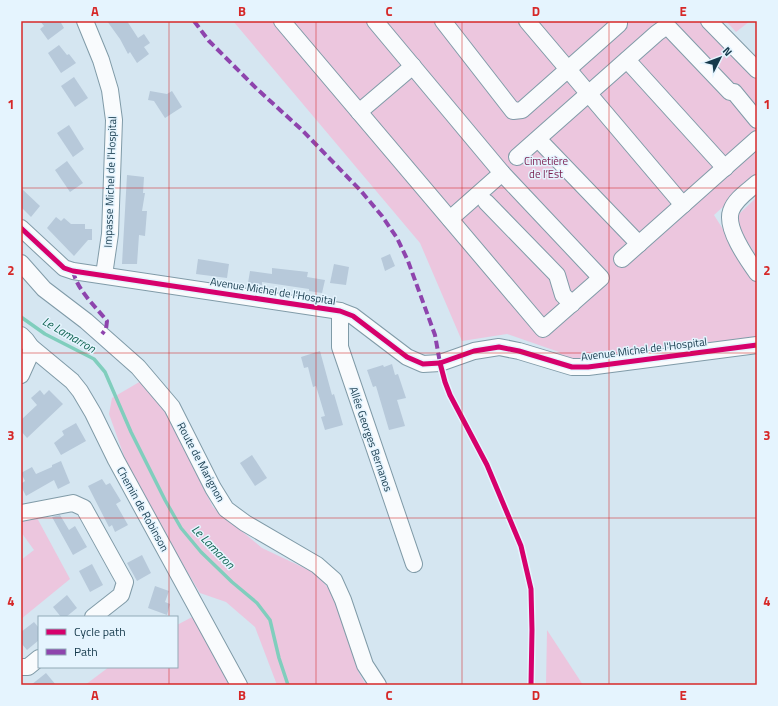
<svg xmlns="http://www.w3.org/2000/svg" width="778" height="706" font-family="'Titillium Web',sans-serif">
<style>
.green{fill:#ecc6de}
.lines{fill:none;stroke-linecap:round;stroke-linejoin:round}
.stream{stroke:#80cebd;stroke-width:3.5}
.building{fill:#b7c9da}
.minor-casing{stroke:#809ba8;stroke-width:18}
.minor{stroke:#f9fbfd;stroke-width:16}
.quiet{stroke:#8e44ad;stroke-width:4;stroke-dasharray:8 4;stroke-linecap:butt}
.cycleway-casing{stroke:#e5f4fe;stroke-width:8}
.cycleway{stroke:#d6006c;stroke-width:5}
.grid{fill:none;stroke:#d62828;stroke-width:1;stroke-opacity:0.55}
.labels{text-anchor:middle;stroke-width:3;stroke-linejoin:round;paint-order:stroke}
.park-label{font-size:11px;fill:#791c4d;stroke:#e5f4fe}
.street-label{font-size:11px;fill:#163a4c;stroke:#e5f4fe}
.water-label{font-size:12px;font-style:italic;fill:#146654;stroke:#e5f4fe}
.neatline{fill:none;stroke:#d62828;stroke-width:1.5}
.grid-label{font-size:13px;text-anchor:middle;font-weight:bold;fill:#d62828}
</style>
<rect width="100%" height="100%" fill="#d5e6f1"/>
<!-- green -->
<g class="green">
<path d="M233 21H702L757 79V176L714 215 757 283V337L649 349 592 361 565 359 559 352 507 334 462 341 420 243Z"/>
<path d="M726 21H750L736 32Z"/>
<path d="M757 197V257L738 227V215Z"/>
<path d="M141 381 160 402 213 507 262 548 317 574 334 596 359 673 366 685H277L255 627 226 602 200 593 133 481 109 414 112 398Z"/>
<path d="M36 516 70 579 21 619V560L34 550 21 532V522Z"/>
<path d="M194 616 229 685H85L109 667H177V625Z"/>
<path d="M547 630 583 685H546Z"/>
</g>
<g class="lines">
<!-- stream -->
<path class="stream" d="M21 317 45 334 94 359 105 372 131 432 165 500 181 528 201 552 232 582 257 603 270 620 279 658 288 685"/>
</g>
<!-- building -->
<g class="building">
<path d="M40 21H60L64 28 48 40 40 29 44 26Z"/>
<path d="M107 21H127L138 38 144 34 150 43 144 47 149 54 137 63 130 52 128 54 120 39Z"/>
<path d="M59 45 67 55 69 54 76 63 61 73 48 53Z"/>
<path d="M74 77 88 98 75 107 61 86Z"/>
<path d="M150 91 167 94 172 91 182 107 165 118 154 101 148 100Z"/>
<path d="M69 125 84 149 73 157 57 133Z"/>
<path d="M67 161 83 183 70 192 55 170Z"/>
<path d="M127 175 144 177 143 193H145L142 211H147L145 236 139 235 137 264H122Z"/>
<path d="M21 188 40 206 31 217 21 207Z"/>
<path d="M56 217 61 221 64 218 71 224H85V229H92V240H88L74 256 47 228Z"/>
<path d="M390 254 395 266 385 271 381 258Z"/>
<path d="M198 259 229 264 227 278 196 274Z"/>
<path d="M334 264 349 267 346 285 330 283Z"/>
<path d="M272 268 308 272 307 277 325 280 322 293 309 291V289L262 282V285L248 283 250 271 272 274Z"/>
<path d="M320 351 332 395 334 394 343 425 325 430 321 417 325 416 316 386 313 387 308 367 304 368 301 357Z"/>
<path d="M392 364 395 375 398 374 406 398 397 400 405 426 389 430 376 386 373 387 367 370 383 365 384 367Z"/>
<path d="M40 390 44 395 49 390 63 404 27 438 21 431V420L37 405 31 398Z"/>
<path d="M76 423 86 441 61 455 54 443 64 435 62 431Z"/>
<path d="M252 455 267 478 255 486 240 463Z"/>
<path d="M61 461 70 483 58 489 54 480 26 496 21 486V484L25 481 21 473 32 467 36 474 52 467V465Z"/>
<path d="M102 479 106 485 110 483 121 501 116 504 128 525 115 532 112 525 109 527 88 486Z"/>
<path d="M60 515 69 530 75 526 87 547 73 555 52 517Z"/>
<path d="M142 555 151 573 137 581 127 563Z"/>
<path d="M92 564 103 585 90 592 79 571Z"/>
<path d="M155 586 169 591 165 602 170 604 167 615 148 608Z"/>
<path d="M67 595 77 608 66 617H61L53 607Z"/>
<path d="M34 622 39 628V640L27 650 21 643V632Z"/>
<path d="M46 673 56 685H31Z"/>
</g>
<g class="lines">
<!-- minor casing -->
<g class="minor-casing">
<g id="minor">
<path d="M85 21 101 60 110 90 114 120 110 234 104 275"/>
<path d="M282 21 543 329 601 278 502 173 375 21"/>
<path d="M443 21 513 111 522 110 619 24V21"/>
<path d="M527 21 683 205"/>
<path d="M709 21 757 70"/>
<path d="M627 60 725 168"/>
<path d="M359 112 413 66"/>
<path d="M538 139 639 244"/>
<path d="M517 157 657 33 664 28H669L730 92H734L757 120"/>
<path d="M757 183C748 191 735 199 731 211 725 228 747 259 757 273"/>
<path d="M486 202 557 275 563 295 572 304"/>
<path d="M450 219 502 173"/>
<path d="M21 228 64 268 73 271 340 311 353 316 407 357 423 364 440 363 474 351 499 347 519 351 572 367H588L757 345"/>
<path d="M622 259 757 139"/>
<path d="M21 263 44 289 86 321 138 367 172 407 213 488 226 509 245 523 317 565 334 580 343 600 365 665 378 685"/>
<path d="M340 311V347L414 564"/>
<path d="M21 335 26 340 31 347 72 381 80 391 93 413 116 460 239 685"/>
<path d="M21 375 30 355 31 347"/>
<path d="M21 513 73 503 84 508 125 582 121 595 93 617"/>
<path d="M21 667H28L39 658"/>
</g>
</g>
<!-- minor -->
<use href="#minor" class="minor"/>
<!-- quiet -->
<g class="quiet">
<path d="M194 21 209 41 257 89 302 130 361 191 382 216 397 238 408 261 435 335 440 363"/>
<path d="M73 271C77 290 96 307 107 321L106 329 102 334"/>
</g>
<!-- cycleway casing -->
<g class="cycleway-casing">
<g id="cycleway">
<path d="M21 228 64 268 73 271 340 311 353 316 407 357 423 364 440 363 474 351 499 347 519 351 572 367H588L757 345"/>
<path d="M440 363 445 382 450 395 487 465 521 546 531 589 532 630 531 685"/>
</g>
</g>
<!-- cycleway -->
<use href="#cycleway" class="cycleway"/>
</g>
<!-- grid -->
<path class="grid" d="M169 21V617M316 21V685M462 21V685M609 21V685M21 188H757M21 353H757M21 518H757M169 667V685"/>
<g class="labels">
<!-- park labels -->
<g class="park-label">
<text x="546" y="165">Cimetière<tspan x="546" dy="13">de l’Est</tspan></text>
</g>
<!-- street labels -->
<g class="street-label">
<text transform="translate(110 182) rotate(-88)" y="4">Impasse Michel de l'Hospital</text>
<text transform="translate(273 291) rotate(9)" y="4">Avenue Michel de l'Hospital</text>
<text transform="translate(644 349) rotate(-7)" y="4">Avenue Michel de l'Hospital</text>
<text transform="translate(371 439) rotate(71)" y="4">Allée Georges Bernanos</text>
<text transform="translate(201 462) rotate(62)" y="4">Route de Marignon</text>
<text transform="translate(143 509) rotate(61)" y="4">Chemin de Robinson</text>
</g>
<!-- water labels -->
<g class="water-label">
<text transform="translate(69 335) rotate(30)" y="4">Le Lamarron</text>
<text transform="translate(213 547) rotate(46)" y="4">Le Lamaron</text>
</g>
</g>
<!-- border -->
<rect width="778" height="706" fill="none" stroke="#e5f4fe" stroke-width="44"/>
<!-- legend -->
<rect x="38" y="616" width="140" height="52" fill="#e5f4fe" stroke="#92aab7"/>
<rect x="46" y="629" width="20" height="6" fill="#d6006c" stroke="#92aab7"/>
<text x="74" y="636" font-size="12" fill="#163a4c">Cycle path</text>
<rect x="46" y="649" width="20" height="6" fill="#8e44ad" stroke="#92aab7"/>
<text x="74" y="656" font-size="12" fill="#163a4c">Path</text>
<!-- north arrow -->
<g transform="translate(720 58) rotate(48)" stroke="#e5f4fe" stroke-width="3" paint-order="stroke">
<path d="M0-3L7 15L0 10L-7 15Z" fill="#163a4c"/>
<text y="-6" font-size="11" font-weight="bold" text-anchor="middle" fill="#163a4c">N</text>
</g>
<rect x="22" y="22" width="734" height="662" class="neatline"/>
<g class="grid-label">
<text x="95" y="16">A</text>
<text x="242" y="16">B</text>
<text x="389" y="16">C</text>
<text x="536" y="16">D</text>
<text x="683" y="16">E</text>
<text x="11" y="109">1</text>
<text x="767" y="109">1</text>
<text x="11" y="275">2</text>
<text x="767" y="275">2</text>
<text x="11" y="440">3</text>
<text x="767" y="440">3</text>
<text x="11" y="606">4</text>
<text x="767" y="606">4</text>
<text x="95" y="700">A</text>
<text x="242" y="700">B</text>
<text x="389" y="700">C</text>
<text x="536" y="700">D</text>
<text x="683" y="700">E</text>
</g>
</svg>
